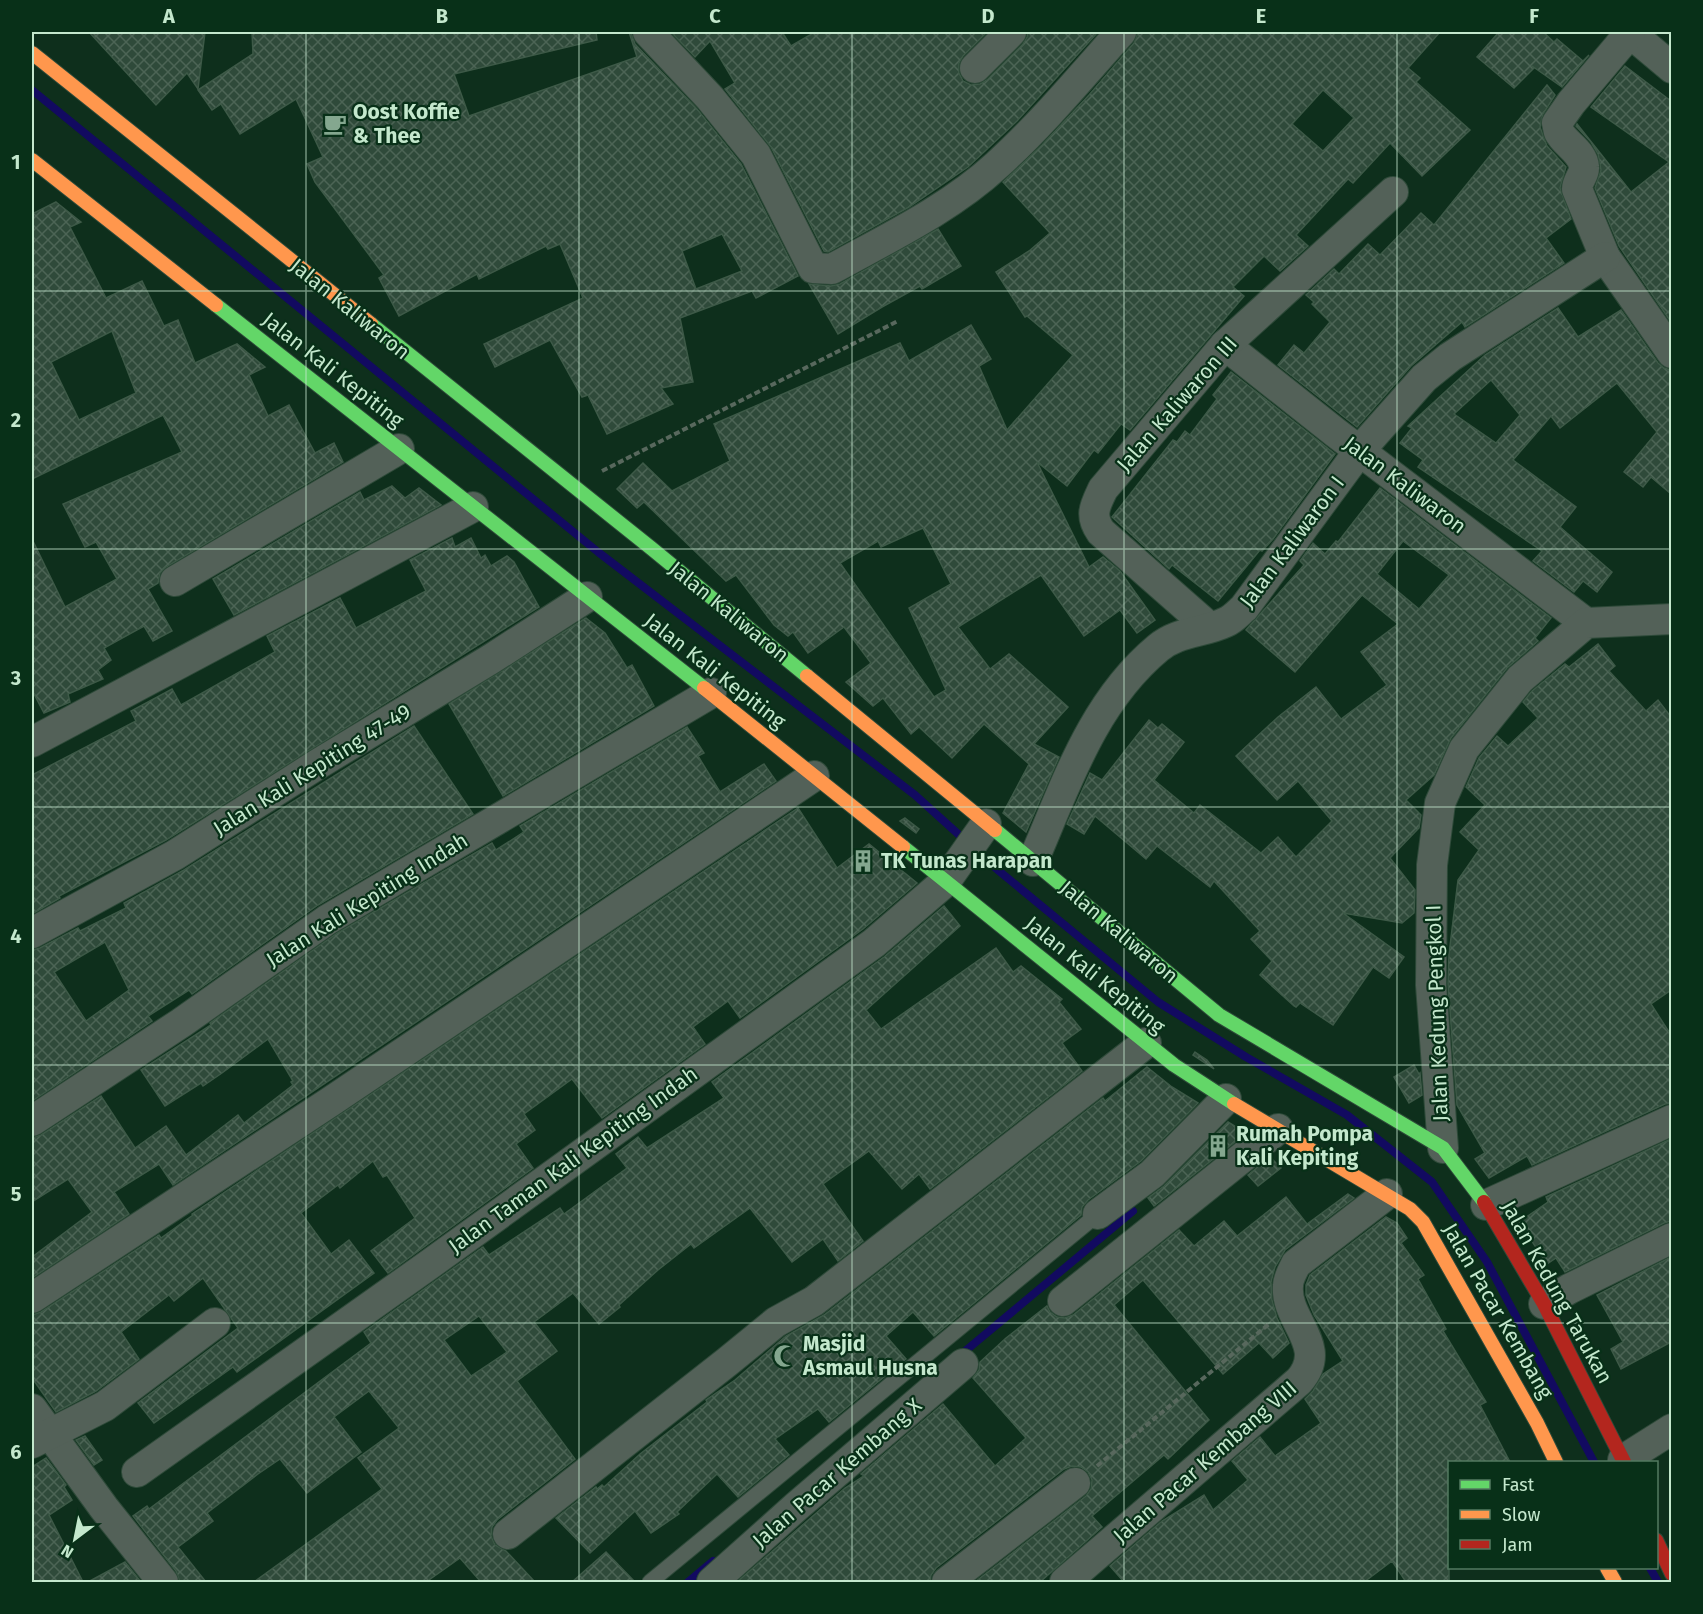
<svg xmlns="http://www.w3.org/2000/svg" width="1703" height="1614" font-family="'Fira Sans',sans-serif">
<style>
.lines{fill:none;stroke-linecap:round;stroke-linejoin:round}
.stream{stroke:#120a60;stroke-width:8}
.building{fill:url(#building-cross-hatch);stroke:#3d5947;stroke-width:1.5;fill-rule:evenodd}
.lane-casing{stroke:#2e4a39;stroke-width:17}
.street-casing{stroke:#2e4a39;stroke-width:32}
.fast-casing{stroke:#2e4a39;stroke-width:16}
.slow-casing{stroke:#2e4a39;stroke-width:16}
.jam-casing{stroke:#2e4a39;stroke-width:16}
.path{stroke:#58685d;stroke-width:4;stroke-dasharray:6 3;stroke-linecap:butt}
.lane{stroke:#536158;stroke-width:15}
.street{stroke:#536158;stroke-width:30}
.fast{stroke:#63d668;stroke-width:14}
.slow{stroke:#ff974d;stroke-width:14}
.jam{stroke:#b3261e;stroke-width:14}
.grid{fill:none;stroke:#c4e8cd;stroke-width:1.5;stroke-opacity:0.55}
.labels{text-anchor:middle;stroke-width:4.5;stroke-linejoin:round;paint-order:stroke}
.poi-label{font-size:21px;font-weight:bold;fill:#c4e8cd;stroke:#083018;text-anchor:start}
.street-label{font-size:21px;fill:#c4e8cd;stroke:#083018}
.neatline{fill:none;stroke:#c4e8cd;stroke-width:2}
.grid-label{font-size:20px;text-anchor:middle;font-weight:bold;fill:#c4e8cd}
</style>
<defs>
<pattern id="building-cross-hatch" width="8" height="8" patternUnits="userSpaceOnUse" patternTransform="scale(1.5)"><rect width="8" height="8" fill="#2f4a3a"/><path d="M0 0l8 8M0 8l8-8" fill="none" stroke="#4c6455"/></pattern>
</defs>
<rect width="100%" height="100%" fill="#0e2f1c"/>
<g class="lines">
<!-- stream -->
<g class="stream">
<path d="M32 90 598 552 915 795 999 871 1158 1002 1246 1057 1347 1115 1432 1182 1487 1262 1594 1462"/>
<path d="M958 1357 1133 1211"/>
<path d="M1650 1568 1658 1582"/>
<path d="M688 1582 713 1561"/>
</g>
</g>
<!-- building -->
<g class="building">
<path d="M89 32H205L198 89 187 73 156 105Z"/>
<path d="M252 32H596L597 40 454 74 469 116 637 57 629 32H631L635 44 697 109 741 164 798 276 756 298 752 291 680 318 693 382 661 388 673 404 607 434 588 395 582 397 550 340 495 367 484 344 583 298 560 244 548 249 546 246 479 279 477 274 399 316 379 278 384 275 315 182 307 164 323 157 296 99 240 134 221 104 212 110 198 90 253 54ZM722 234 742 271 696 289 682 251Z"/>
<path d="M671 32H782L791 46 815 32H987L963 56 959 63V73L963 81 971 85 980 84 987 80 1023 44 1027 37 1028 32H1098L1017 121 968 167 909 207 828 252 824 251 771 147 725 89 735 83 710 41 695 57Z"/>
<path d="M1138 32H1440L1408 68 1420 78 1416 82 1470 130 1422 176 1390 143 1353 183 1348 179 1296 235 1308 246 1280 271 1264 256 1233 287 1244 296 1130 430 1121 424 1098 453 1094 450 1067 486 1037 462 1089 567 1103 557 1120 571 1155 620 1137 633 1120 610 1084 636 1041 575 958 627 990 669 1009 654 1068 707 1034 744 1059 757 1026 832 1003 813 1029 764 984 724 952 758 919 727 911 734 883 698 873 706 846 682 871 663 844 627 808 653 793 632 788 636 774 625 736 575 726 581 644 502 637 508 617 489 643 463 672 491 730 461 714 424 900 343 909 361 971 325 991 359 979 366 1007 430 1073 355 1027 316 1025 317 996 272 1029 251 1050 233 1003 182 1042 145 1089 95 1134 43ZM1323 90 1354 118 1323 151 1292 124ZM923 528 951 584 909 608 946 690 934 697 840 563 878 541 881 547Z"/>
<path d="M1499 32H1543L1554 42 1557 39 1583 61 1589 55 1562 87 1532 66 1534 68 1514 88 1477 57Z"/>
<path d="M1625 66 1671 101V322L1619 246 1595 188 1601 170 1598 154 1591 142 1576 126 1577 124 1631 192 1669 162 1591 107Z"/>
<path d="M1547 85 1555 95 1543 114 1540 127 1547 146 1566 167 1560 188 1571 219 1546 238 1564 263 1465 327 1462 322 1411 366 1357 427 1278 365 1294 345 1304 353 1330 322 1312 304 1314 302 1306 295 1334 269 1339 274 1368 244 1380 255 1421 213 1434 225Z"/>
<path d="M56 202 81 222 70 227 106 298 142 281 164 326 178 320 195 363 237 344 265 367 249 375 268 416 289 405 315 453 334 443 343 462 166 567 160 573 158 583 148 589 172 631 153 641 144 626 104 648 111 660 98 670 103 679 68 694 70 702 44 713 32 690V539L65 607 117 579 96 542 85 547 63 504 182 452 163 415 32 479V214ZM112 331 136 393 79 420 51 362Z"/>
<path d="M938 229 961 266 922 289 920 286 882 307 838 334 809 284 831 286 840 284Z"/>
<path d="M1558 308 1578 337 1621 310 1658 363 1664 368 1671 370V494L1651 477 1643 487 1624 472 1657 432 1617 383 1560 428 1551 416 1513 460 1576 507 1560 527 1612 572 1597 592 1583 581 1574 592 1533 561 1542 551 1418 467 1423 460 1400 443 1412 428 1408 426 1485 355ZM1491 380 1520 415 1496 443 1454 414Z"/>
<path d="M1231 372 1335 454 1273 539 1262 551 1260 550 1218 601 1172 565 1169 569 1112 517 1173 440 1177 442 1185 431 1190 435 1217 399 1213 395Z"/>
<path d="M392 486 405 498 419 488 441 505 234 615 213 579 360 492 364 500Z"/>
<path d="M1380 488 1551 618 1535 638 1538 641 1507 668 1451 738 1434 775 1406 800 1421 815 1419 828 1390 858 1415 890 1414 913 1402 923 1343 913 1404 957 1389 978 1373 967 1333 1025 1300 1003 1296 1007 1294 1006 1260 975 1272 961 1251 939 1260 931 1214 881 1210 887 1157 846 1146 859 1095 816 1084 834 1067 824 1090 773 1102 780 1149 720 1158 728 1162 724 1184 742 1154 780 1194 813 1200 805 1261 853 1278 837 1296 857 1332 821 1298 781 1277 800 1236 756 1278 717 1316 687 1341 719 1387 685 1361 652 1398 624 1362 595 1295 672 1246 630 1304 565 1300 561 1313 543 1325 554 1336 541 1338 542ZM1403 541 1449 575 1419 609 1377 574Z"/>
<path d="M452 538 455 547 471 538 481 558 485 555 491 566 507 556 514 562 539 607 166 840 59 896 60 898 32 914V775L136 721 131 711 172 689 181 705 275 652 267 636 340 598 356 628 426 591 410 560Z"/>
<path d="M586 618 605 633 627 668 632 665 654 706 503 796 449 704Z"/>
<path d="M1598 644 1615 666 1609 671 1646 711 1658 700 1671 717V990L1651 1004 1671 1035V1103L1665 1104 1532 1165 1527 1156 1489 1178 1475 1159 1485 1153 1457 1105 1448 984 1449 954 1458 880 1479 850 1460 832 1485 805 1466 787 1479 758 1497 736 1508 746 1538 718 1523 702 1532 691 1565 664 1569 667Z"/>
<path d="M414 726 473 814 318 905 192 994 189 990 148 1016 152 1021 32 1101V950L40 948 78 928 80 931 126 908 124 903 184 870ZM105 942 129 990 86 1021 54 972Z"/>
<path d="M687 727 704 753 698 756 720 792 764 764 776 781 173 1185 159 1164 114 1192 129 1214 32 1278V1257L92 1212 68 1179 32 1202V1138L41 1135 101 1096 135 1148 166 1126 186 1155 238 1115 244 1123 293 1085 291 1082 293 1081 268 1039 222 1073 203 1086 201 1083 165 1106 141 1070 211 1025 210 1023 336 934 492 843 496 850 524 832 520 826Z"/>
<path d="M798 808 837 868 869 844 917 883 863 929 740 1018 728 1001 693 1027 705 1044 602 1118 572 1079 524 1114 535 1130 516 1144 533 1168 388 1273 371 1251 415 1218 387 1175 383 1177 373 1161 340 1188 338 1185 301 1213 331 1254 349 1240 374 1273 237 1372 233 1367 154 1423 138 1403 238 1328 203 1278 174 1301 169 1295 121 1332 139 1359 96 1391 56 1412 32 1378V1315L41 1312 159 1235 161 1238 193 1215 192 1214Z"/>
<path d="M905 818 919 829 916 833 900 821Z"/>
<path d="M944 906 960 926 866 1010 881 1029 996 948 1013 972 1021 966 1062 999 1059 1002 1081 1029 1062 1043 1082 1071 930 1189 919 1174 902 1189 869 1151 823 1184 863 1241 838 1261 823 1239 792 1262 750 1208 694 1248 691 1244 658 1270 619 1305 620 1307 599 1324 573 1293 534 1322 557 1351 517 1381 575 1459 497 1520 492 1527 491 1536 495 1545 506 1551 535 1582H481L460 1558 426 1582H254L382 1489 358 1458 399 1428 369 1391 334 1417 361 1452 307 1493 280 1459 258 1474 207 1513 213 1521 178 1547 206 1582H180L176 1571 133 1516 147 1506 149 1509 371 1343 364 1332 483 1247 489 1255 560 1208 564 1214 627 1168 616 1154 638 1137 647 1148 724 1098 712 1082 884 957ZM479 1316 507 1352 471 1376 444 1340Z"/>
<path d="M1195 1052 1207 1060 1214 1069 1193 1055Z"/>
<path d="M1414 1065 1419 1074 1420 1073 1422 1095 1409 1103 1394 1077Z"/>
<path d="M1147 1067 1172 1087 1198 1103 1141 1161 1088 1200 1082 1207 1081 1215 934 1336 913 1312 886 1336 906 1359 829 1422 818 1409 775 1439 789 1455 738 1497 717 1474 677 1512 679 1514 651 1533 635 1511 590 1553 556 1518 596 1487 597 1489 602 1485 604 1487 640 1454 707 1402 706 1400 735 1380 786 1336 824 1315 1103 1098 1105 1101Z"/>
<path d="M1228 1122 1246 1133 1154 1206 1148 1198 1164 1186Z"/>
<path d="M1671 1139V1221L1664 1223 1565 1272 1556 1258 1547 1264 1519 1222 1548 1202 1546 1197Z"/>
<path d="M1270 1157 1281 1168 1258 1186 1248 1175Z"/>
<path d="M1348 1194 1354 1198 1285 1250 1275 1267 1271 1282 1272 1300 1277 1318 1289 1343 1273 1358 1259 1343 1223 1374 1143 1280 1114 1305 1209 1420 1168 1459 1164 1455 1092 1516 1102 1527 1040 1582H975L1086 1496 1091 1489 1092 1480 1088 1472 1081 1467 1072 1466 1064 1469 936 1568 931 1575 930 1582H737L845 1488 864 1476 861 1474 943 1404 995 1466 1026 1438 973 1378 979 1370 980 1362 1006 1338 1047 1306 1050 1312 1057 1317 1065 1318 1073 1315 1179 1230 1194 1246 1224 1221 1237 1236 1286 1197 1307 1224Z"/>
<path d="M1386 1217 1397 1223 1407 1238 1401 1243 1424 1275 1418 1279 1446 1329 1443 1331 1486 1402 1480 1405 1510 1462H1449V1582H1406L1392 1561 1364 1582H1124L1110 1566 1162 1521 1204 1495 1213 1510 1248 1480 1232 1461 1260 1437 1275 1456 1321 1423 1305 1399 1313 1391 1323 1374 1343 1361 1314 1315 1306 1295V1285L1310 1275Z"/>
<path d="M1671 1257V1342L1621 1369 1611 1349 1623 1342 1597 1295Z"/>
<path d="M85 1436 102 1460 94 1465 76 1440Z"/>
<path d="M46 1458 66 1485 64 1487 72 1500 49 1515 83 1582H32V1467Z"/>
<path d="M606 1552 635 1582H572Z"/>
<path d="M125 1562 141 1582H88Z"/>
</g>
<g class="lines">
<!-- lane casing -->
<g class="lane-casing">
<path id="lane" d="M650 1582 1098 1214"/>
</g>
<!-- street casing -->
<g class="street-casing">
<g id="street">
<path d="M648 32 710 98 756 155 813 268 832 269C888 238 949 209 997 165 1042 124 1081 77 1121 32"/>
<path d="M1629 32 1672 68"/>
<path d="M1630 33 1571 103 1557 123C1558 126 1558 130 1559 132 1565 144 1583 152 1584 167 1585 174 1577 181 1577 189L1605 257 1672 353"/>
<path d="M975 68 1011 32"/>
<path d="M1225 345 1336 433 1586 623"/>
<path d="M175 581 399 449"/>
<path d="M1209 627 1101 532C1089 515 1095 506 1103 489L1225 345 1393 192"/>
<path d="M32 742 473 507"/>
<path d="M1033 861C1066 785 1092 703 1158 648 1178 631 1203 633 1226 622 1233 619 1238 613 1244 608L1360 450 1424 378 1450 357 1605 257"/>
<path d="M32 933 175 855 318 764 491 659 587 597"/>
<path d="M32 1121 181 1023 327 920 711 693"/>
<path d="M1443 1148 1431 985 1432 865 1440 803 1464 749 1520 679 1586 623 1672 619"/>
<path d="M1486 1205 1672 1120"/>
<path d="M1098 1214 1152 1174 1226 1099"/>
<path d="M32 1298 330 1102 814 776"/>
<path d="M1063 1301 1278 1129"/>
<path d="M1544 1304 1569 1289 1672 1238"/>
<path d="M32 1409 104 1508 163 1582"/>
<path d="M32 1443 105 1406 215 1323"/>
<path d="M1623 1460 1672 1429"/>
<path d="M137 1472 430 1264 874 943 945 882 986 824"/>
<path d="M508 1534 727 1362 776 1322 814 1301 1146 1043"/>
<path d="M712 1582 797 1506 963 1364"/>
<path d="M947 1582 1075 1483"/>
<path d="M1065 1582 1299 1381C1330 1346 1285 1321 1288 1286 1288 1278 1293 1271 1296 1264L1387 1194"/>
</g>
</g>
<!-- fast casing -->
<g class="fast-casing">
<g id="fast">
<path d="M216 305 704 688"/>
<path d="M371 324 651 548 807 676"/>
<path d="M995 830 1219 1015 1443 1148 1484 1202"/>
<path d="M903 847 1174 1065 1234 1104"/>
</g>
</g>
<!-- slow casing -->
<g class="slow-casing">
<g id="slow">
<path d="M32 53 371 324"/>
<path d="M32 160 216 305"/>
<path d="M807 676 995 830"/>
<path d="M704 688 903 847"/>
<path d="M1234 1104 1410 1209 1423 1222 1537 1423 1556 1462"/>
<path d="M1607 1568 1615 1582"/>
</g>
</g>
<!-- jam casing -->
<g class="jam-casing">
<g id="jam">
<path d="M1484 1202 1544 1304 1624 1462"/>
<path d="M1656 1540 1672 1574"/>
</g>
</g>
<!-- path -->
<g class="path">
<path d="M602 471 898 321"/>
<path d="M1097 1466 1269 1324"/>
</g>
<!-- lane -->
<use href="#lane" class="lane"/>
<!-- street -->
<use href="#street" class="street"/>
<!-- fast -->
<use href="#fast" class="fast"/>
<!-- slow -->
<use href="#slow" class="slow"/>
<!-- jam -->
<use href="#jam" class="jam"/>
</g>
<!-- grid -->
<path class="grid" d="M306 32V1582M579 32V1582M852 32V1582M1124 32V1582M1397 32V1582M32 291H1672M32 549H1672M32 807H1672M32 1065H1672M32 1323H1672"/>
<!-- icons -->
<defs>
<g id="cafe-bare" transform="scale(1.8)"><path d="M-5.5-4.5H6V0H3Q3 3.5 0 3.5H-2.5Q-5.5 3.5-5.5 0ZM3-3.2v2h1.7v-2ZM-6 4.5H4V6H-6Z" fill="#84a78f" stroke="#083018" stroke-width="2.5" paint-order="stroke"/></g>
<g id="building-bare" transform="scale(1.8)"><path d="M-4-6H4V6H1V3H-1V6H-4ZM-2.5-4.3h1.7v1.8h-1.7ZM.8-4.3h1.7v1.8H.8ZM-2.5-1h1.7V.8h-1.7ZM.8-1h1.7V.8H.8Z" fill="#84a78f" stroke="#083018" stroke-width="2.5" paint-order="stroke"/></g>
<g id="mosque-bare" transform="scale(1.8)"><path d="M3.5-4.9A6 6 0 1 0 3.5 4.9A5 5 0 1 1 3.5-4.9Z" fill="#84a78f" stroke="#083018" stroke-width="2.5" paint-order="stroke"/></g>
</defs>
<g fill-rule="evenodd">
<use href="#cafe-bare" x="335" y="124"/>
<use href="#building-bare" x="863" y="861"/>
<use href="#building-bare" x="1218" y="1146"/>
<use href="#mosque-bare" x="785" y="1356"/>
</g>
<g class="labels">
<!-- poi labels -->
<g class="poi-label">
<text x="353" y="119">Oost Koffie<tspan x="353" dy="24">&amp; Thee</tspan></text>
<text x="881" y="868">TK Tunas Harapan</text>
<text x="1236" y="1141">Rumah Pompa<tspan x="1236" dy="24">Kali Kepiting</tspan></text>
<text x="803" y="1351">Masjid<tspan x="803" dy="24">Asmaul Husna</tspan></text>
</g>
<!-- street labels -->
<g class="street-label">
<text transform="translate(350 309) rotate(39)" y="7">Jalan Kaliwaron</text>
<text transform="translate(333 370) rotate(38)" y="7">Jalan Kali Kepiting</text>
<text transform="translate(1177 404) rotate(-49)" y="7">Jalan Kaliwaron III</text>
<text transform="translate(1405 485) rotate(37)" y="7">Jalan Kaliwaron</text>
<text transform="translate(1292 542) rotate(-53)" y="7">Jalan Kaliwaron I</text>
<text transform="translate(729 612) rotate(39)" y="7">Jalan Kaliwaron</text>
<text transform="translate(715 671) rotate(38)" y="7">Jalan Kali Kepiting</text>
<text transform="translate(312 770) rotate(-32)" y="7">Jalan Kali Kepiting 47-49</text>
<text transform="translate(367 900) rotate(-32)" y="7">Jalan Kali Kepiting Indah</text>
<text transform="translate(1119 932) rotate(40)" y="7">Jalan Kaliwaron</text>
<text transform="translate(1095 975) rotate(39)" y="7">Jalan Kali Kepiting</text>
<text transform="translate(1437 1013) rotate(-92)" y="7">Jalan Kedung Pengkol I</text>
<text transform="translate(573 1160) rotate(-36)" y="7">Jalan Taman Kali Kepiting Indah</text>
<text transform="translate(1557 1292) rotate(61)" y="7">Jalan Kedung Tarukan</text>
<text transform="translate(1498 1311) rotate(60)" y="7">Jalan Pacar Kembang</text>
<text transform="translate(1205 1462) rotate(-41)" y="7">Jalan Pacar Kembang VIII</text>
<text transform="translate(837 1473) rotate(-41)" y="7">Jalan Pacar Kembang X</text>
</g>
</g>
<!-- border -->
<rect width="1703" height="1614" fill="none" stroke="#083018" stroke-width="66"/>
<!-- legend -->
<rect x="1448" y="1461" width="210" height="108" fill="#083018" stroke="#537a60" stroke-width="1.5"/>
<rect x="1460" y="1480" width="30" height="9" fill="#63d668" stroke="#537a60" stroke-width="1.5"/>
<text x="1502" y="1491" font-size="18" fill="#c4e8cd">Fast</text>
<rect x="1460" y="1510" width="30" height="9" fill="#ff974d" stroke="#537a60" stroke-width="1.5"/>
<text x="1502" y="1521" font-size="18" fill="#c4e8cd">Slow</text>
<rect x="1460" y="1540" width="30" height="9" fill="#b3261e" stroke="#537a60" stroke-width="1.5"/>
<text x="1502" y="1551" font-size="18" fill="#c4e8cd">Jam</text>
<!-- north arrow -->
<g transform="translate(75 1539) rotate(212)" stroke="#083018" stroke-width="4.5" paint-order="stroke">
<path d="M0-4.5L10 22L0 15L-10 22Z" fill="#c4e8cd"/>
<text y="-9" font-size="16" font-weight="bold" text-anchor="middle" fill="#c4e8cd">N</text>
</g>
<rect x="33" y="33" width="1637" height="1548" class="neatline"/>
<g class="grid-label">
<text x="169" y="23">A</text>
<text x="442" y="23">B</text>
<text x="715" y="23">C</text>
<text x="988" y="23">D</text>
<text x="1261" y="23">E</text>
<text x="1534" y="23">F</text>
<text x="16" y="169">1</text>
<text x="16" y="427">2</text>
<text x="16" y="685">3</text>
<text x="16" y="943">4</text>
<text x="16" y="1201">5</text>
<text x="16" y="1459">6</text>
</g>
</svg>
